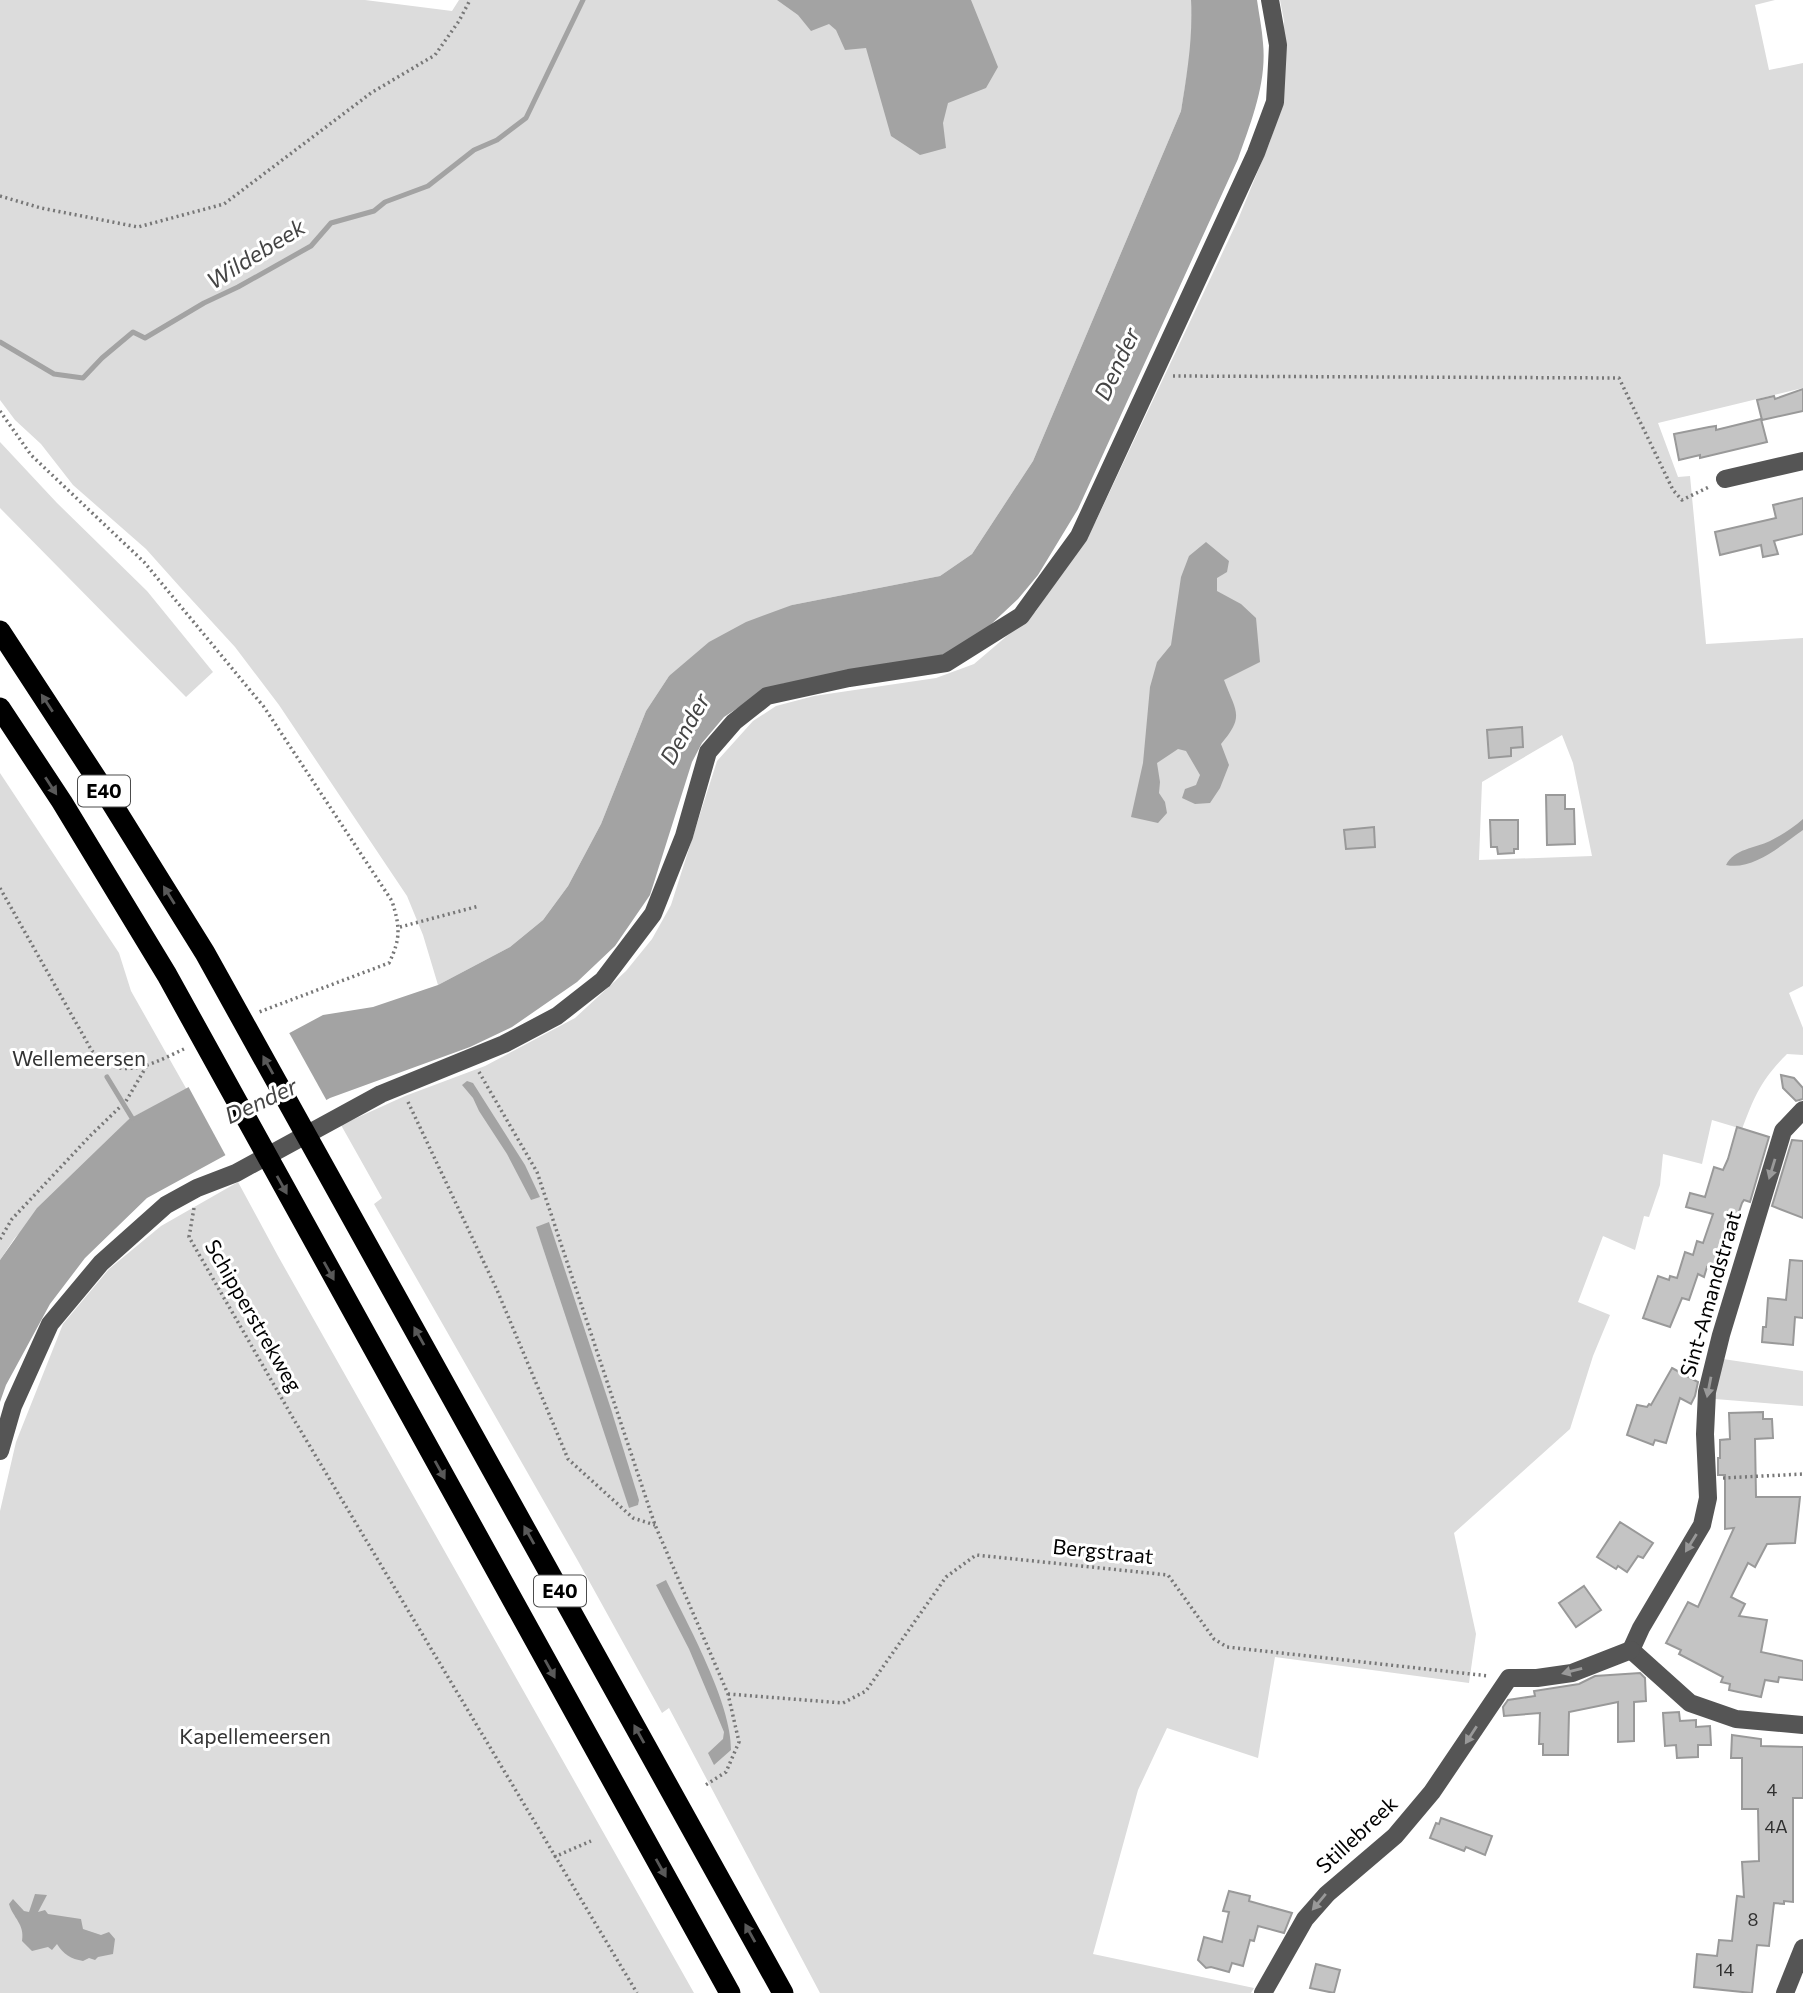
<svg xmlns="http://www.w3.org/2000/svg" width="1803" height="1993" font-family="Commissioner,sans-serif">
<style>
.green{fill:#dcdcdc;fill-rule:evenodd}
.water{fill:#a3a3a3}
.pier{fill:#fff}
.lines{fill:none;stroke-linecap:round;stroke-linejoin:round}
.stream{stroke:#a3a3a3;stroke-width:5}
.building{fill:#c4c4c4;stroke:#999;stroke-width:2}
.path{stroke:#777;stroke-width:3.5;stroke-dasharray:2 3.5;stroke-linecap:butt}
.minor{stroke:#555;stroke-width:18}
.highway{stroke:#000;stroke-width:21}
.oneway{fill:#595959}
.oneway2{fill:#999}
.labels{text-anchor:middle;stroke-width:6;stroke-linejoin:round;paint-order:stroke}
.number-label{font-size:18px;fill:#313131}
.shield{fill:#fff;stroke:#4c4c4c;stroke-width:2}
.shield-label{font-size:19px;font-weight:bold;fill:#000}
.park-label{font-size:21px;fill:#333;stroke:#fff}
.street-label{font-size:21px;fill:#000;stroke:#fff}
.water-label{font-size:23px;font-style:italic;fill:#444;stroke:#fff}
</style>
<rect width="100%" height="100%" fill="#fff"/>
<!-- green -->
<g class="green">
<path d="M0 0H365L452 11 459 0H1191L1193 24 1189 63 1181 111 1033 461 972 554 940 576 792 605 669 676 646 711 601 824 568 886 543 920 510 947 438 985 423 935 407 896 279 705 235 647 180 587 146 549 73 485 41 444 15 420 0 400Z"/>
<path d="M1280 0H1775L1755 5 1769 70 1803 63V388L1658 423 1678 477 1690 476 1706 644 1803 638V986L1789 993 1803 1028V1055L1787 1054C1761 1080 1755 1095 1742 1129L1712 1120 1702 1164 1663 1154 1660 1185 1649 1217 1644 1216 1635 1250 1603 1236 1578 1302 1610 1315 1593 1356 1570 1429 1454 1533 1476 1634 1469 1683 1275 1657 1258 1758 1167 1728 1138 1790 1093 1954 1254 1988 1251 1993H820L669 1708 662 1713 578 1561 374 1204 382 1198 341 1125 405 1096 485 1066 575 1018 626 971 652 939 671 905 717 761 753 721 776 706 814 696 936 678 974 664 1036 611 1096 521 1237 222 1269 144 1281 109 1284 21ZM1562 735 1573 763 1592 856 1479 860 1482 782Z"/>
<path d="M0 442 57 503 147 591 213 672 186 697 0 508Z"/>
<path d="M0 773 119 953 131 991 187 1090 129 1119 14 1239 0 1260Z"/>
<path d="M238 1182 278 1256 694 1993H0V1511L16 1442 63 1324 109 1269 161 1226Z"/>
<path d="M1723 1359 1803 1371V1406L1715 1399Z"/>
</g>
<!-- water -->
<g class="water">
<path d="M777 0H971L998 67 986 88 948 103 943 123 946 148 920 155 891 136 866 48 845 50 836 30 829 24 811 31 798 15Z"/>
<path d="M1191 0H1257C1259 14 1262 29 1263 43 1267 83 1251 122 1238 159L1078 509 1038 575 1018 599 987 628 936 660 782 684 756 696 724 717 702 743 692 762 650 895 615 946 577 982 512 1027 470 1047 330 1098 147 1198 85 1258 50 1304 6 1385 0 1402V1260L37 1208 129 1119 323 1015 373 1007 438 985 510 947 543 920 568 886 601 824 646 711 669 676 709 642 746 622 792 605 940 576 972 554 1033 461 1181 111C1187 74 1193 38 1191 0Z"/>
<path d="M1206 542 1229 561 1227 572 1217 578V591L1241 604 1256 618 1260 662 1224 680C1236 712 1245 716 1221 744L1229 765 1220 788 1210 803 1195 804 1182 798 1185 789 1196 785 1200 775 1186 751 1178 749 1157 763 1160 782 1159 793 1165 802 1167 813 1158 823 1131 817 1143 763 1150 687 1157 662 1171 645 1181 577 1189 556Z"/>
<path d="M1803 819V830C1783 844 1753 871 1726 865 1734 849 1755 848 1770 841 1782 835 1793 828 1803 819Z"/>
<path d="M467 1081 473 1083 525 1165 540 1197 531 1200 507 1154 479 1111 473 1098 462 1085Z"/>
<path d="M549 1222 611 1409 639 1500 638 1505 629 1508 536 1227Z"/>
<path d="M666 1580C687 1623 732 1704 731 1750L714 1765 708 1753 723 1739 724 1732 689 1649 656 1585Z"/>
<path d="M35 1894 47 1895 38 1912 45 1910 48 1914 81 1919 83 1929 101 1935 109 1932 115 1939 113 1954 98 1957 95 1960 89 1958 83 1961C71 1959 63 1954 57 1944L52 1950 48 1947 32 1951 22 1941C25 1924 13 1918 9 1904L13 1899 24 1911 29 1912Z"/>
</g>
<!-- pier -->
<path class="pier" d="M287 1029 328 1103 227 1158 188 1086Z"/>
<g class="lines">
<!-- stream -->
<g class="stream">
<path d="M0 342 54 374 83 378 102 358 133 332 145 338 204 303 238 287 311 246 331 223 374 211 385 202 428 186 474 150 497 140 526 118 583 0"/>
<path d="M107 1077 132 1118"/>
</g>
</g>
<!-- building -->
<g class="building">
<path d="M1803 389V411L1762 420 1757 400 1774 396 1775 399Z"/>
<path d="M1761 419 1767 442 1700 458V455L1679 460 1674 434 1709 427 1716 426V430Z"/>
<path d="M1803 498V534L1774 541 1778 554 1763 557 1761 545 1720 555 1715 532 1776 518 1773 505Z"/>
<path d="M1522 727 1523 747 1511 748V756L1489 758 1487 730Z"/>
<path d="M1546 795H1565V809H1574L1575 844 1547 845Z"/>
<path d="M1490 820H1518V849H1514V853L1498 854 1497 847H1491Z"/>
<path d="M1374 827 1375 847 1346 849 1344 830Z"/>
<path d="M1781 1075 1794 1078 1803 1088V1099L1796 1101 1783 1088Z"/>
<path d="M1737 1127 1769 1137 1750 1202 1744 1200 1742 1203 1719 1271 1707 1267 1704 1277 1698 1274 1689 1300 1682 1298 1670 1327 1643 1318 1658 1276 1669 1280 1670 1276 1677 1278 1685 1252 1693 1255 1697 1241 1703 1243 1713 1214 1686 1207 1690 1193 1705 1197 1714 1167 1723 1170 1728 1159Z"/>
<path d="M1792 1140 1803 1141V1218L1772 1206Z"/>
<path d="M1790 1260 1803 1261V1318L1795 1317 1793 1345 1762 1342 1763 1327H1766L1768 1298 1786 1300Z"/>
<path d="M1672 1368 1698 1382 1695 1396 1691 1404 1680 1398 1666 1443 1655 1440 1653 1445 1627 1435 1637 1405 1647 1407 1649 1404 1651 1405Z"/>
<path d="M1763 1412V1419H1772L1773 1438 1755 1439 1756 1497H1800L1795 1543 1767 1544 1755 1567 1748 1563 1731 1597 1745 1604 1739 1616 1767 1620 1761 1652 1803 1661V1680L1779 1677 1778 1682 1765 1680 1761 1697 1729 1690 1730 1684 1721 1682 1723 1677 1679 1654 1681 1650 1666 1643 1688 1602 1698 1607 1734 1528 1725 1529V1475H1718V1458H1720V1440L1730 1439 1729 1413Z"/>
<path d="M1620 1522 1653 1543 1643 1558 1638 1556 1627 1572 1618 1566 1616 1569 1597 1557Z"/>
<path d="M1584 1586 1601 1610 1576 1627 1559 1603Z"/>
<path d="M1640 1673 1645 1678 1646 1701 1634 1702V1741L1618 1742V1702L1569 1712 1568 1755H1543V1744H1539L1540 1713 1504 1716 1503 1707 1508 1700 1535 1696 1534 1691 1579 1684 1595 1676Z"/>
<path d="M1679 1712 1680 1721 1696 1720V1727L1710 1726 1711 1745H1698V1757L1677 1758 1676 1745 1665 1746 1663 1713Z"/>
<path d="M1732 1735 1761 1739V1746L1803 1747V1798H1793V1902L1784 1901V1904L1774 1903 1769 1946 1757 1945 1752 1993 1694 1987 1697 1954 1717 1956 1719 1940 1732 1941 1737 1896 1744 1897 1742 1862 1759 1861 1758 1809H1742V1758H1731Z"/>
<path d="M1441 1818 1492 1836 1485 1855 1466 1847 1464 1851 1430 1838 1436 1823 1439 1824Z"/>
<path d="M1229 1891 1250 1896 1249 1901 1292 1913 1284 1933 1258 1926 1254 1941 1250 1940 1243 1966 1232 1963 1229 1972 1211 1967 1206 1968 1198 1960 1204 1937 1222 1942 1229 1912 1223 1911Z"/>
<path d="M1316 1964 1340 1970 1334 1993 1310 1988Z"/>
</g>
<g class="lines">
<!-- path -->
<g class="path">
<path d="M0 196 41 208 138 227 224 204 371 93 435 55 459 21 470 0"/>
<path d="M1173 376 1619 378 1673 490 1682 500 1711 486"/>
<path d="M0 411 31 455 144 562 264 707 392 901C400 927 401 938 389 963L259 1012"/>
<path d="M0 888 92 1051C97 1055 104 1063 110 1065 135 1076 164 1058 186 1048"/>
<path d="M400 927 479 906"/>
<path d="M479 1072 537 1172 655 1525 728 1694 739 1742 726 1772 704 1786"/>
<path d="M126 1101 146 1067"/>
<path d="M408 1102 497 1290 568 1459 633 1518 655 1525"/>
<path d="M194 1208 189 1237 293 1418 637 1993"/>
<path d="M0 1239 12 1219 90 1136 121 1106"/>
<path d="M1723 1478 1803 1474"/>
<path d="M728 1694 843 1703 866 1691 946 1577 976 1555 1168 1575 1214 1639 1227 1647 1489 1676"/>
<path d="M554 1857 591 1841"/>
</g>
<!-- minor -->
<g class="minor">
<path d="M1725 479 1803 461"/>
<path d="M0 1451 13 1406 50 1324 101 1263 166 1205 197 1188 236 1173 381 1094 504 1044 557 1016 603 980 653 914 684 836 708 752 734 722 767 696 849 678 946 663 1021 616 1079 536 1256 153 1275 102 1278 45 1270 0"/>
<path d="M1631 1650 1641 1628 1702 1525 1708 1498 1705 1434 1707 1392 1721 1335 1783 1131 1803 1110"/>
<path d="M1631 1650 1690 1703 1736 1719 1803 1725"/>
<path d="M1263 1993 1305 1919 1327 1894 1395 1836 1432 1792 1509 1678H1537L1572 1673 1631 1650"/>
<path d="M1785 1993 1803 1948"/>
</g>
<!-- highway -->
<g class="highway">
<path d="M0 631 98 781 205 953 783 1993"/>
<path d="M0 708 62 802 167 975 730 1993"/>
</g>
</g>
<!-- one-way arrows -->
<defs><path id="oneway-solid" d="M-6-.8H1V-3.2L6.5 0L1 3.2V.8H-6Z" transform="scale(1.75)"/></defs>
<g class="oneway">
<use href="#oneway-solid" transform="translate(47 703) rotate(-123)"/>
<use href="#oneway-solid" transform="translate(51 786) rotate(57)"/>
<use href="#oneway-solid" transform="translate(169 895) rotate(-122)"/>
<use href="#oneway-solid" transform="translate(268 1065) rotate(-119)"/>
<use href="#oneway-solid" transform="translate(282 1185) rotate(61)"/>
<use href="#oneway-solid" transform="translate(329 1271) rotate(61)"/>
<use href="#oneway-solid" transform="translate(419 1336) rotate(-119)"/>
<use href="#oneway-solid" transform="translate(440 1470) rotate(61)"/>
<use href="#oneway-solid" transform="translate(529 1535) rotate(-119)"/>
<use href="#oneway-solid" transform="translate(550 1669) rotate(61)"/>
<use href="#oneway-solid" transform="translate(639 1734) rotate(-119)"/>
<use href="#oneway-solid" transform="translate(661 1868) rotate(61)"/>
<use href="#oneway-solid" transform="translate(750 1933) rotate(-119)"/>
</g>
<g class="oneway2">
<use href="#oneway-solid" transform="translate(1772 1169) rotate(107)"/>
<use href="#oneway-solid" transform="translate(1709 1387) rotate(101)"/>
<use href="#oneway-solid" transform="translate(1691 1543) rotate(122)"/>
<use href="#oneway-solid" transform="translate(1572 1671) rotate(165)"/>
<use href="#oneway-solid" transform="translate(1471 1735) rotate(123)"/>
<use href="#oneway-solid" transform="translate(1319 1902) rotate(130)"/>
</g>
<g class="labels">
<!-- number labels -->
<g class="number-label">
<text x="1772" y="1796">4</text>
<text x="1776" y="1833">4A</text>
<text x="1753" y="1926">8</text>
<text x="1725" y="1976">14</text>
</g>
<!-- shield labels -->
<g class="shield">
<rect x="78" y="775.5" width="52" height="31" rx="5"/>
<rect x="534" y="1575.5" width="52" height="31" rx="5"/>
</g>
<g class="shield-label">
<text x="104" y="798">E40</text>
<text x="560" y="1598">E40</text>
</g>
<!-- park labels -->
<g class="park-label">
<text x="79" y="1066">Wellemeersen</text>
<text x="255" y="1744">Kapellemeersen</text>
</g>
<!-- street labels -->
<g class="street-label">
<text transform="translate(1711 1294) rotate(-74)" y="7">Sint-Amandstraat</text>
<text transform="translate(253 1316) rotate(60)" y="7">Schipperstrekweg</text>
<text transform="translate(1103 1552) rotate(6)" y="7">Bergstraat</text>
<text transform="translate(1357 1835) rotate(-43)" y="7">Stillebreek</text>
</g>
<!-- water labels -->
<g class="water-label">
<text transform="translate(256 254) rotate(-32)" y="8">Wildebeek</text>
<text transform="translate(1117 364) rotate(-65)" y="8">Dender</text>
<text transform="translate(685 729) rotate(-61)" y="8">Dender</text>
<text transform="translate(261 1101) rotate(-25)" y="8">Dender</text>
</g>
</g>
</svg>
